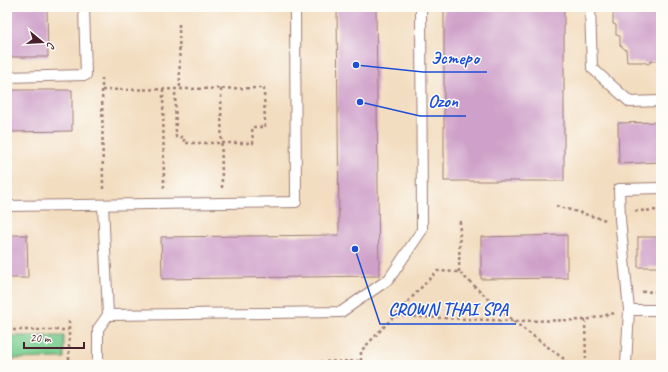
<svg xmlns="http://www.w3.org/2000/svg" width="668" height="372" font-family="Caveat,sans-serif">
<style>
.green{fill:#79cd90;stroke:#62765e}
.building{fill:#cfa0c9}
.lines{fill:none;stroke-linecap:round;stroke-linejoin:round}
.service-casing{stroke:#9e7e76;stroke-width:12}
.path{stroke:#9e7e76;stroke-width:2.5;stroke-dasharray:3 3;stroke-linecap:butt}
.service{stroke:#fff;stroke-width:10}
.leader{fill:none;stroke:#1d4ed8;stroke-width:1.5}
.callout-dot{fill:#1d4ed8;stroke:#fdfcf7;stroke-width:1.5}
.callout-label{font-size:18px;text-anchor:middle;font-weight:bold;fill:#1d4ed8;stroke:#fdfcf7;stroke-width:3;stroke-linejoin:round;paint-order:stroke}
</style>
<rect width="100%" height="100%" fill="#fdfcf7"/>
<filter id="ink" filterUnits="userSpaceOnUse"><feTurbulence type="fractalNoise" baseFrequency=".025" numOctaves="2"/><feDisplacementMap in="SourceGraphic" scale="8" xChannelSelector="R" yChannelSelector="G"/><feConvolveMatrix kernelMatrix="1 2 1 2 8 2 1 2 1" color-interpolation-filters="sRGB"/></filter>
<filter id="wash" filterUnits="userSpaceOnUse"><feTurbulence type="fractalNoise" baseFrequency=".012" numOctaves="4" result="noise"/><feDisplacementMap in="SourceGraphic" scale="16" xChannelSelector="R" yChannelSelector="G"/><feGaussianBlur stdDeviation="0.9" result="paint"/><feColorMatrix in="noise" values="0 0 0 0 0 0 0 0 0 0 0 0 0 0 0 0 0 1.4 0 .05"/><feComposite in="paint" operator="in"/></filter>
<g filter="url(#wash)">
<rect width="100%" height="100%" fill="#f3ddc0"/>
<!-- green -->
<path class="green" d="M7 336H64V358L7 359Z"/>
<g id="blocks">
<!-- building -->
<g class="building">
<path d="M7 7H47L48 57H8Z"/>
<path d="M337 7H376L379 276 162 279 161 237 339 235Z"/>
<rect x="444" y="7" width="120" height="174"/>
<path d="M615 7H661V61H652L648 64 643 62H627L626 50 620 45V36L616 35V25L613 24V14L615 12Z"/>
<path d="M7 90H72V131L8 132Z"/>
<path d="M661 122V162L619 164 618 123Z"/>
<path d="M7 235H27L28 278H7Z"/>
<path d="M567 235V278L481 279V237Z"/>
<rect x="638" y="237" width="23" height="30"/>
</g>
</g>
</g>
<g filter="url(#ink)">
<use href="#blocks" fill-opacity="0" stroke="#9e7e76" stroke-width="1"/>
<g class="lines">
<!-- service casing -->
<g class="service-casing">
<g id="service">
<path d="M590 7 592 68 630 102 661 101"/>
<path d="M7 77 86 75 84 7"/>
<path d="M661 188 619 189 620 219 629 310H661"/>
<path d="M103 205 108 315 341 312 389 279 422 230 421 7"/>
<path d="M7 206 296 202 295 7"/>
<path d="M98 365V329L108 315"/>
<path d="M626 365 629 310"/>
</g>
</g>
<!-- path -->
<g class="path">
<path d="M179 24 180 89"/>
<path d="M102 78 103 189"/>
<path d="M163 89 164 189"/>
<path d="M221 89 222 188"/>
<path d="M102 90 264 88 265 127H252L253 143H184V137H176L175 89"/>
<path d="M556 206 606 220"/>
<path d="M635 211 661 210"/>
<path d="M459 272 460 220"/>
<path d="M642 292 661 291"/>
<path d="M396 316 513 321 585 320 615 313"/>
<path d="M585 320 586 365"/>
<path d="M69 321V365"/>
<path d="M7 330H68"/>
<path d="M361 361V351L437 271 459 272 513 321 572 365"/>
<path d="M170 365 361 361V365"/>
</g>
<!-- service -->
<use href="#service" class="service"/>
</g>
</g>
<!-- callouts -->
<path class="leader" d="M356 65L423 72H487M360 102L420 116H466M355 249L380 324H516"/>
<g class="callout-dot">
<circle cx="356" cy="65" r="4"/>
<circle cx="360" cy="102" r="4"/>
<circle cx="355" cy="249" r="4"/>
</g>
<g class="callout-label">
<text x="455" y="64">Эстеро</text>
<text x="443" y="107">Ozon</text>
<text x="448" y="315">CROWN THAI SPA</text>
</g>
<!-- margin -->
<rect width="668" height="372" fill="none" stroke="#fdfcf7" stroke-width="24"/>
<!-- north arrow -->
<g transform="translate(42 42) rotate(108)" stroke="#fdfcf7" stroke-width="3" paint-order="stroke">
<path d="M0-3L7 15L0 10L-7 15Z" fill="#4a1f2b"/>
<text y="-6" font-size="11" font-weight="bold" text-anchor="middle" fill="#4a1f2b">С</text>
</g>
<!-- scale -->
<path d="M24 342v6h60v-6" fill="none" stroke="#4a1f2b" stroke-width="2"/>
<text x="30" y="342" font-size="12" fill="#4a1f2b" stroke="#fdfcf7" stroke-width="3" paint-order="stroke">20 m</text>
</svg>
